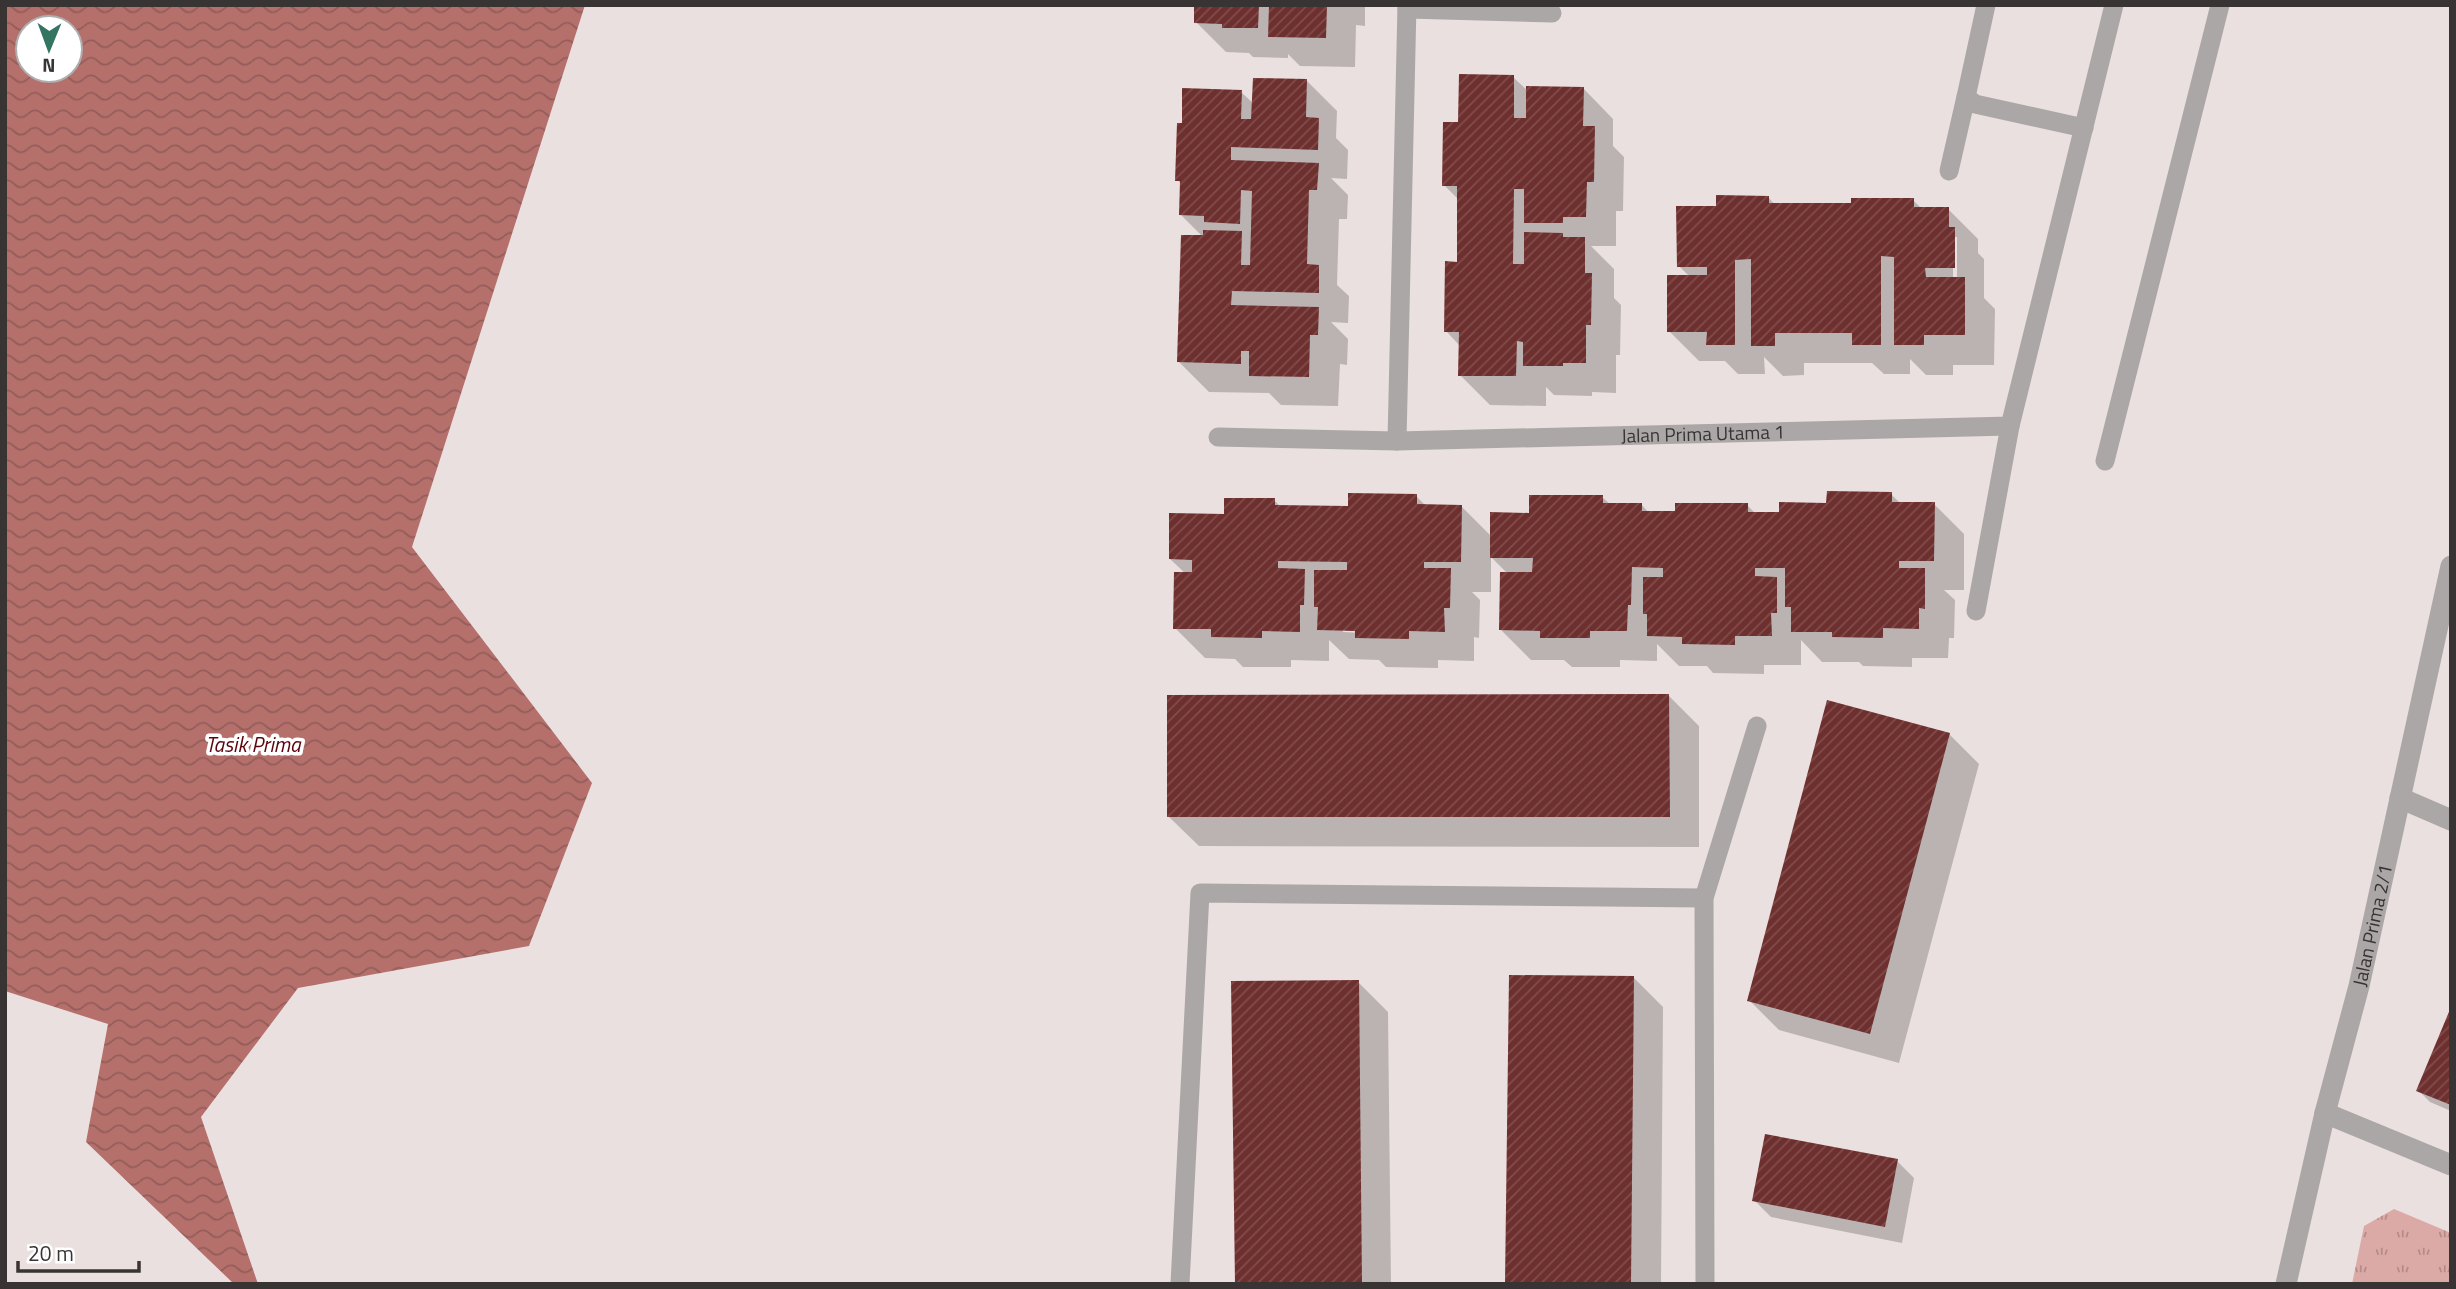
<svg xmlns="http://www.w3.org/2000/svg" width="2456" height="1289" font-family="'Titillium Web',sans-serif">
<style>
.park{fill:url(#park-tufts)}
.water{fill:url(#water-waves);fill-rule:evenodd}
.shadow{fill:#0003;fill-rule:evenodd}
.building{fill:url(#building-hatch)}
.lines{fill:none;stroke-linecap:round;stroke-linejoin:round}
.lane{stroke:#aca7a7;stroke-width:19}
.street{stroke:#aca7a7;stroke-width:21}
.labels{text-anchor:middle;stroke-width:7;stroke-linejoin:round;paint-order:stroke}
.street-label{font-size:19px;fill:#383434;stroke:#fff}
.water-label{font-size:21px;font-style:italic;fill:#5c030e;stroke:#fff}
</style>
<defs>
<pattern id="park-tufts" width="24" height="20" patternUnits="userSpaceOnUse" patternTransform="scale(1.75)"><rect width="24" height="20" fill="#dcaaa6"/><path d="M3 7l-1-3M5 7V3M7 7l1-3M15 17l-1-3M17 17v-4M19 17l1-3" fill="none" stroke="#b38b88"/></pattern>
<pattern id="water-waves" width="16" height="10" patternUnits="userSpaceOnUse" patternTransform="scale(1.75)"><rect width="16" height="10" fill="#b5706c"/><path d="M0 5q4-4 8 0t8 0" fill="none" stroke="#945d5a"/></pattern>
<pattern id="building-hatch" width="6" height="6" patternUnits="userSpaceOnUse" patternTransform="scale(1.75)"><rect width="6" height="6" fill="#6e302f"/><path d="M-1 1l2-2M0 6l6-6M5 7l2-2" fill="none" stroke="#7f4d4c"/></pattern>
</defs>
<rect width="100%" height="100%" fill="#eae0df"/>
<!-- park -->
<path class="park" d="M2394 1209 2451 1233V1284H2352L2364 1226Z"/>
<!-- water -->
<path class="water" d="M5 5H585L412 547 592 783 529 946 298 988 201 1117 258 1284H234L86 1142 108 1024 5 991ZM28 28H70V70H28Z"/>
<!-- shadow -->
<g class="shadow">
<path d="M1196 5H1365V26L1356 25 1355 67 1300 66 1288 54V58L1253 57 1249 53 1226 52 1196 22Z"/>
<path d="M1513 77 1528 91 1583 88 1613 119V146L1624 157 1623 211H1616V246H1591L1614 269V298L1621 305 1620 355H1616V393L1592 392V396L1554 395 1546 387V406L1490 405 1460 375V346L1446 331 1458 263 1459 200 1444 185 1460 124Z"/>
<path d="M1307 81 1337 111 1336 138 1348 150 1347 179 1331 178 1348 195 1347 219H1339L1337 285 1349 296 1348 323 1331 322 1348 339 1347 365 1340 364 1338 406 1281 405 1269 393 1209 392 1179 362 1203 237 1181 215 1182 184 1177 180 1241 92 1254 104Z"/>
<path d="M1768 197 1775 205H1852L1913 200 1922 209H1948L1978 239V253L1984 259V298L1995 309 1994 365H1953V375H1926L1910 359V374H1884L1872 363H1804V375L1783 376 1764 357 1765 374H1738L1725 361H1699L1669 331 1690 277 1679 266 1718 208ZM1953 237H1957V277H1953Z"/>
<path d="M1891 494 1901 504H1934L1964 534V590H1944L1955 600 1954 638H1949L1948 658H1912V667L1863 666 1859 662H1822L1801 640V665H1764V674L1713 673 1707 666H1679L1657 644V661L1620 660V667H1572L1564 660H1531L1501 630 1508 574 1491 557V592H1472L1480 600 1479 638 1474 637V661L1438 660V668L1386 667 1379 660 1349 659 1329 640V661L1291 660V667H1243L1235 659 1205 658 1175 628 1186 574 1170 559 1226 516 1274 500 1281 507H1350L1416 496 1426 506 1462 507 1492 537 1530 515 1602 497 1610 504H1641L1649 513H1676L1747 505 1756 514H1780ZM1343 629 1363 633 1343 632Z"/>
<path d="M1669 696 1699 726V847L1199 846 1168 816Z"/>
<path d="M1949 734 1979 764 1899 1063 1779 1030 1749 1000Z"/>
<path d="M1633 977 1663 1007 1661 1284H1507Z"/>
<path d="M1358 982 1388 1012 1391 1284H1236Z"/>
<path d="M2451 1014V1111L2430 1102 2418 1090Z"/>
<path d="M1897 1161 1914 1178 1902 1243 1771 1217 1754 1200Z"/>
</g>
<!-- building -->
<g class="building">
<path d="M1194 5H1259L1258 28H1222V24L1194 23Z"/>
<path d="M1269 5H1327L1326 38 1268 37Z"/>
<path d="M1459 74 1514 75V118H1526V86L1584 87 1583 126H1595L1594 182H1587L1586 217H1563V223H1524V189H1514L1513 264H1524V232L1563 233V237H1585V273H1592L1591 325H1586V363H1563V366H1523V342L1517 341 1516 376H1458L1459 332H1444L1445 261 1457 262V186H1442L1443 122H1458Z"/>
<path d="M1253 78 1307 79 1306 117 1319 118 1318 150 1231 147V160L1319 163 1317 190H1309L1307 264 1319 265V293L1232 291 1231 305 1319 307 1318 335H1310L1309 377 1249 376V351H1241V364L1177 362 1181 235H1203V230L1242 231 1241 265H1250L1252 191 1241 190 1240 224 1204 222V216L1179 215 1180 181H1175L1177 123H1182V88L1242 90 1241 119H1251Z"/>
<path d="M1716 195 1769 196V203H1851V198H1914V207H1949V227H1955V268H1925L1926 277H1965V335H1924V345H1894V257L1881 256V345H1852V333H1775V346H1751V259L1735 260V345H1706L1707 332H1667V275H1707V267H1677L1676 206H1716Z"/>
<path d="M1827 491 1892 492V502H1935L1934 561H1899V568H1925V609L1919 608V629L1883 628V638L1832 637V632H1791V607H1785V568H1755V576L1777 577V613H1771L1772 636H1735V645L1682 644V637L1647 636V614H1643V577H1663V568L1632 567 1631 605H1628L1627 631H1590V638H1540V631L1499 630 1500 572H1532L1533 558H1490V512L1529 513V495H1603V503H1642V511H1675V503H1748V512H1779V502L1826 503Z"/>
<path d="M1348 493 1417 494V504L1462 505 1461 562H1424V568H1451L1450 608H1444L1445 632 1409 631V639L1355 638V631L1317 630 1318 607H1314V570H1347V562L1278 561V568L1305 569 1304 605H1300V632L1262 631V638L1211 637V629H1173L1174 572H1192V560L1169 559V513L1224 514V498H1275V505L1348 506Z"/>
<path d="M1669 694 1670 817H1167V695Z"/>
<path d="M1827 700 1950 733 1870 1034 1747 1001Z"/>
<path d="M1509 975 1634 976 1631 1284H1505Z"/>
<path d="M1359 980 1362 1284H1235L1231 981Z"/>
<path d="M2451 1007V1105L2416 1091Z"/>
<path d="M1765 1134 1898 1159 1885 1227 1752 1201Z"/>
</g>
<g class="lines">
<!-- lane -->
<g class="lane">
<path id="s1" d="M1407 5 1397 441 2010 426 2114 5"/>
<path d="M1986 5 1966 97 1975 104 2084 128"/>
<path d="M1407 9 1552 13"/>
<path d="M1949 171 1966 97"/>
<path d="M1218 437 1397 441"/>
<path d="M2105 461 2220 5"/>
<path d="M1976 611 2010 426"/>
<path d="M1180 1284 1200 893 1704 898"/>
<path d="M1705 1284 1704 898 1757 726"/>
</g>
<!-- street -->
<g class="street">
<path d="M2400 798 2451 820"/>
<path d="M2325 1113 2451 1165"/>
<path id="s2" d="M2286 1284 2325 1113 2359 986 2451 566"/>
</g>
</g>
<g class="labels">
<!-- street labels -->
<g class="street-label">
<text dy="7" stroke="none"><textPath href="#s1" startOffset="742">Jalan Prima Utama 1</textPath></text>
<text dy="7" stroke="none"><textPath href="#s2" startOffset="369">Jalan Prima 2/1</textPath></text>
</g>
<!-- water labels -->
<g class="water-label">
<text x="253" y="752">Tasik Prima</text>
</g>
</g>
<!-- border -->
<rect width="2456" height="1289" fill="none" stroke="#383434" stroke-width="14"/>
<!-- north arrow -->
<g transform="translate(49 49) rotate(181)"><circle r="33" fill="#ffffff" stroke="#afaeae" stroke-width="2"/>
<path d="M0-5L12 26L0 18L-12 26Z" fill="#347463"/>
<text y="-10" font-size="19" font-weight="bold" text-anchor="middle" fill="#383434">N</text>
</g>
<!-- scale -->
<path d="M18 1261v10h121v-10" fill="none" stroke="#383434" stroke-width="3.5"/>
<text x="28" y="1261" font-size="21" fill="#383434" stroke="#ffffff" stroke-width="5" paint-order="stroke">20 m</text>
</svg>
